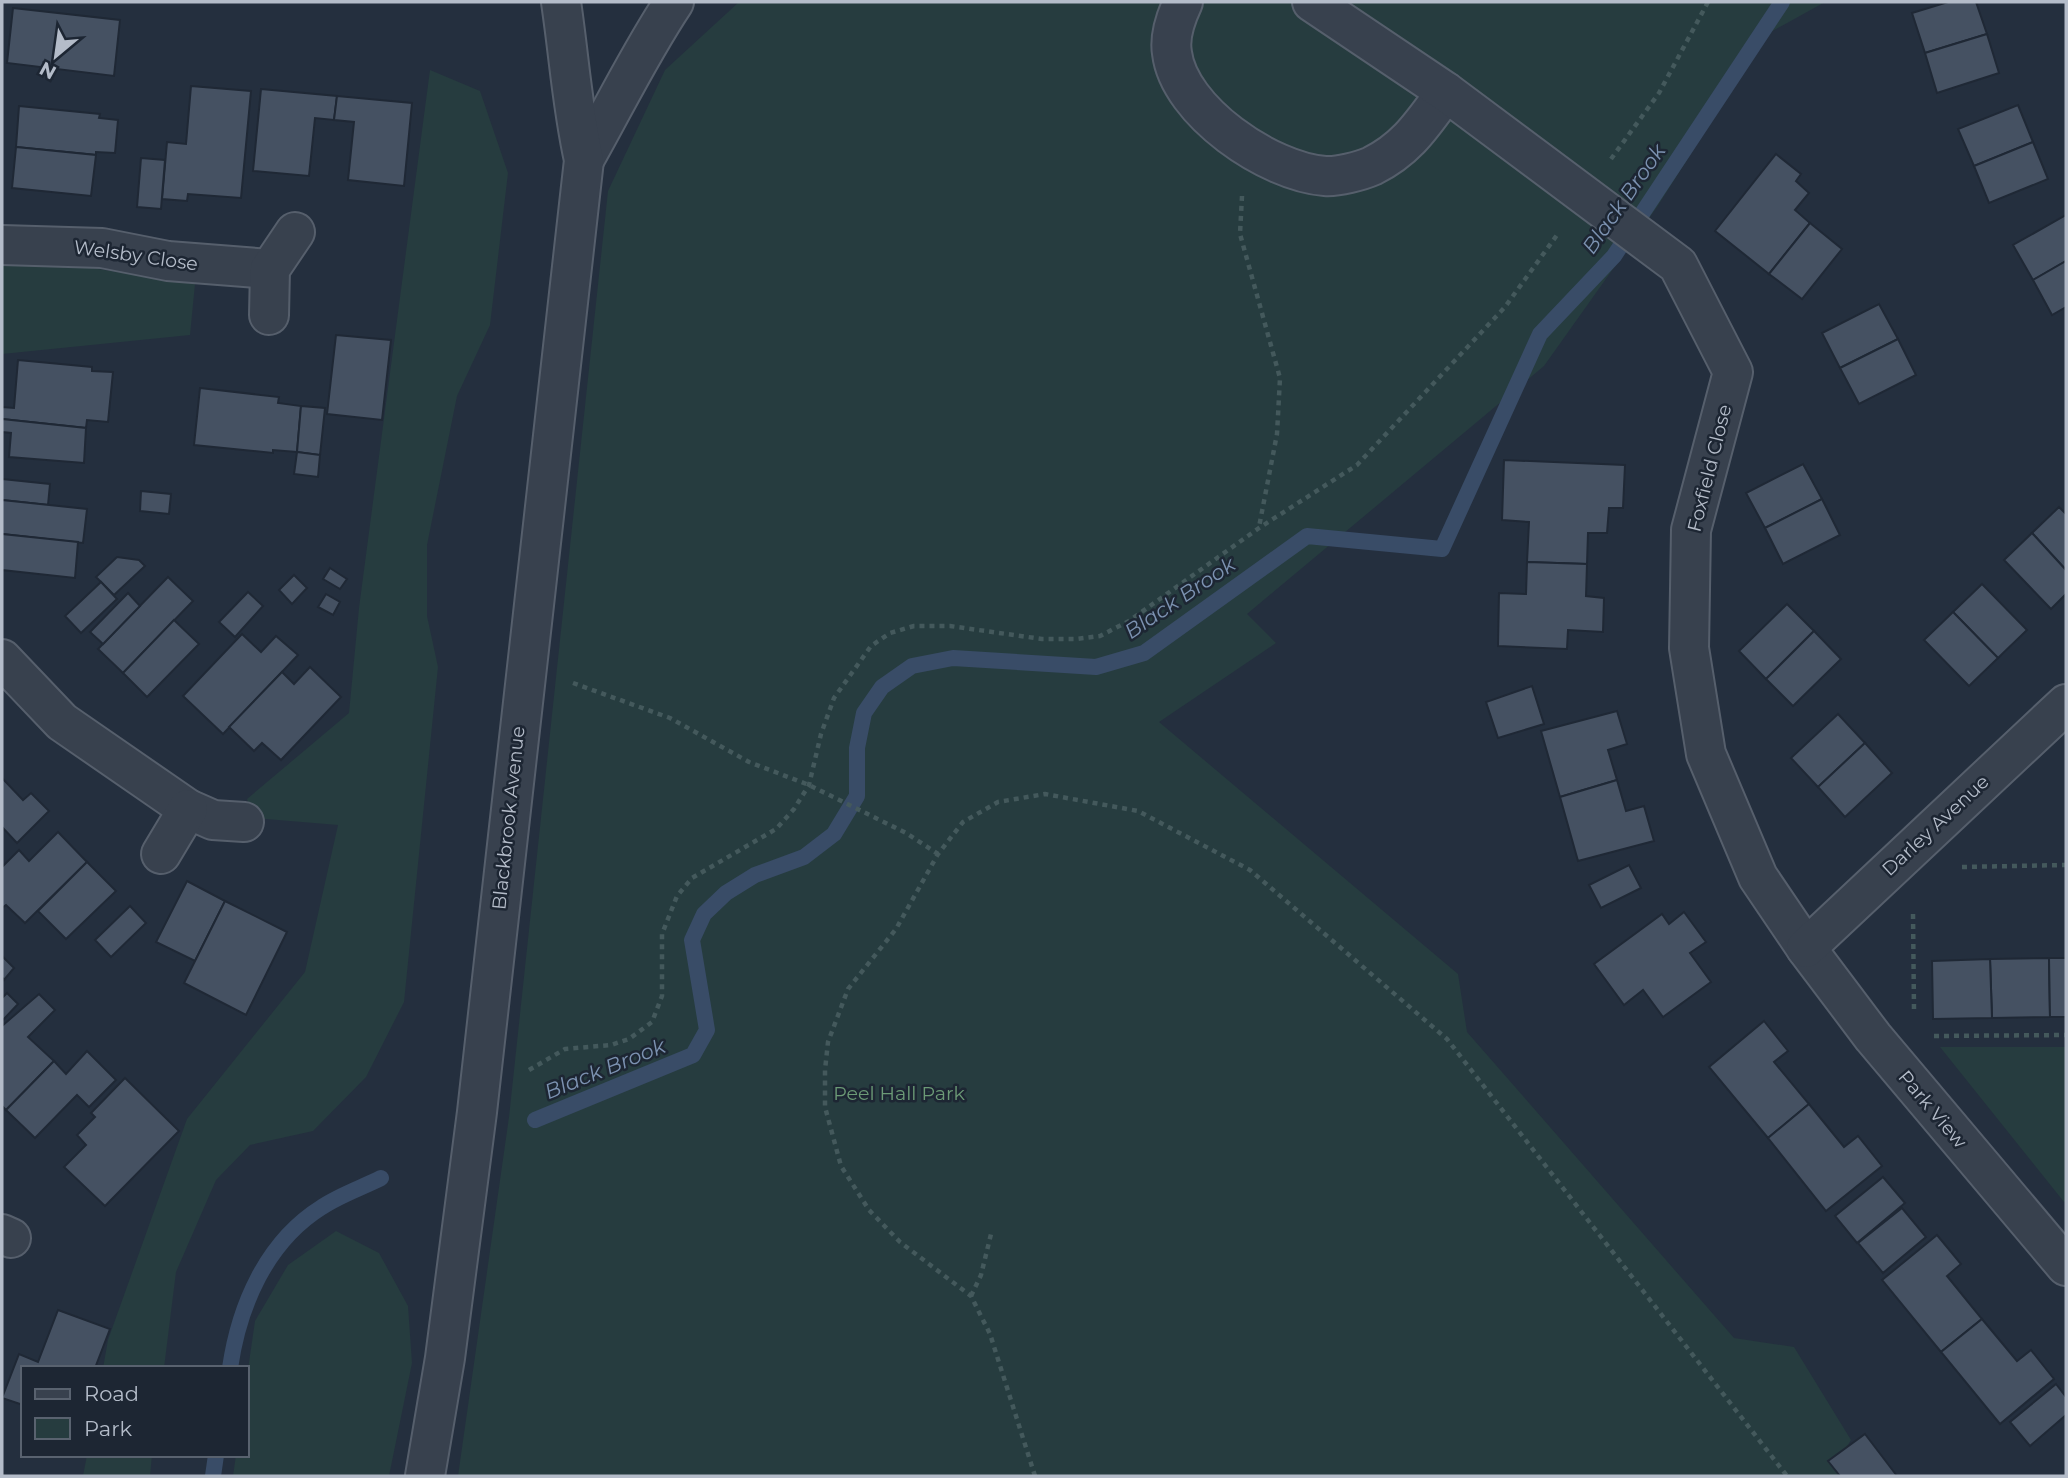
<svg xmlns="http://www.w3.org/2000/svg" width="2068" height="1478" font-family="Montserrat,sans-serif">
<style>
.green{fill:#263c3f}
.lines{fill:none;stroke-linecap:round;stroke-linejoin:round}
.stream{stroke:#394c67;stroke-width:16}
.building{fill:#455162;stroke:#1f2835;stroke-width:2}
.minor-casing{stroke:#565f6c;stroke-width:42}
.path{stroke:#44595c;stroke-width:4.5;stroke-dasharray:5 5;stroke-linecap:butt}
.minor{stroke:#38414e;stroke-width:38}
.labels{text-anchor:middle;stroke-width:5;stroke-linejoin:round;paint-order:stroke}
.street-label{font-size:19px;fill:#b4bcc9;stroke:#1d2633}
.park-label{font-size:19px;fill:#6b9a76;stroke:#1d2633}
.water-label{font-size:21px;font-style:italic;fill:#7c92b1;stroke:#1d2633}
</style>
<rect width="100%" height="100%" fill="#242f3e"/>
<!-- green -->
<g class="green">
<path d="M739 2H1825L1767 34 1657 207 1544 366 1247 614 1276 643 1159 722 1458 974 1467 1032 1734 1338 1794 1347 1851 1440 1834 1467 1840 1476H458L509 1117 608 191 665 70Z"/>
<path d="M430 70 480 91 508 173 490 325 457 396 427 545V616L438 667 404 1002 366 1077 313 1131 250 1145 216 1180 176 1272 164 1368H103L108 1340 187 1119 305 972 338 825 253 818 247 799 349 713 359 608Z"/>
<path d="M22 264H66L195 284 190 335 2 354V266Z"/>
<path d="M1940 1047H2066V1201L2064 1202Z"/>
<path d="M336 1231 379 1253 408 1306 412 1363 389 1476H233L236 1455H247V1376L255 1321 288 1265Z"/>
<path d="M87 1455H152L150 1476H83Z"/>
</g>
<g class="lines">
<!-- stream -->
<g class="stream">
<path d="M535 1120 693 1055 707 1030 692 940 704 914 726 893 755 875 804 857 834 834 857 796V748L864 713 882 687 912 666 953 658 1096 667 1144 653 1307 536 1442 549 1540 334 1614 256 1782 2"/>
<path d="M230 1368C239 1306 266 1242 322 1207 340 1195 361 1188 381 1178"/>
<path d="M213 1476 216 1455"/>
</g>
</g>
<!-- building -->
<g class="building">
<path d="M1948 2H1976L1987 34 1925 53 1912 13Z"/>
<path d="M13 8 120 20 114 76 7 63Z"/>
<path d="M1987 34 1999 73 1937 93 1925 53Z"/>
<path d="M191 86 251 91 241 198 188 194 187 201 162 199 167 142 186 144Z"/>
<path d="M261 89 337 96 334 120 315 118 309 176 253 171Z"/>
<path d="M337 96 412 103 404 186 348 180 354 122 334 120Z"/>
<path d="M2018 105 2033 142 1974 166 1958 129Z"/>
<path d="M19 106 100 114 99 118 118 120 115 153 96 152V155L16 147Z"/>
<path d="M2033 142 2048 179 1989 203 1974 166Z"/>
<path d="M16 147 96 155 91 196 12 188Z"/>
<path d="M1776 154 1801 174 1796 181 1809 193 1795 210 1810 223 1769 274 1715 231Z"/>
<path d="M141 158 165 160 161 209 137 207Z"/>
<path d="M2066 215V261L2033 280 2013 245Z"/>
<path d="M1810 223 1842 249 1802 299 1769 274Z"/>
<path d="M2066 261V307L2052 315 2033 280Z"/>
<path d="M1879 304 1898 339 1840 368 1822 333Z"/>
<path d="M336 335 391 340 382 420 327 414Z"/>
<path d="M1898 339 1916 375 1859 404 1840 368Z"/>
<path d="M18 360 92 367V371L113 372 108 422 87 420 86 428 2 419V407L14 408Z"/>
<path d="M200 388 279 397 278 403 301 406 297 452 273 450V453L194 445Z"/>
<path d="M301 406 325 408 320 455 297 452Z"/>
<path d="M2 419 86 428 84 463 9 457 11 433 2 432Z"/>
<path d="M297 452 320 455 318 477 294 474Z"/>
<path d="M1504 460 1625 465 1623 508H1609L1607 533H1588L1587 564 1527 562 1529 522 1502 520Z"/>
<path d="M1803 464 1822 499 1765 528 1746 493Z"/>
<path d="M2 479 50 484 48 505 2 500Z"/>
<path d="M141 491 171 494 169 514 140 511Z"/>
<path d="M1822 499 1840 535 1783 564 1765 528Z"/>
<path d="M2 500 87 509 83 543 2 534Z"/>
<path d="M2059 507 2066 514V570L2032 533Z"/>
<path d="M2032 533 2066 570V594L2051 609 2004 560Z"/>
<path d="M2 534 78 542 75 578 2 570Z"/>
<path d="M117 557 139 560 145 566 114 595 96 577Z"/>
<path d="M1527 562 1587 564 1586 596 1604 598 1603 632 1568 630 1567 649 1498 646 1499 593 1526 594Z"/>
<path d="M330 568 347 579 340 589 323 579Z"/>
<path d="M294 575 307 588 292 604 279 590Z"/>
<path d="M168 577 193 601 123 673 98 649Z"/>
<path d="M101 582 117 599 81 633 65 616Z"/>
<path d="M1982 584 2027 630 1998 658 1953 612Z"/>
<path d="M248 592 263 606 235 637 219 622Z"/>
<path d="M128 593 140 606 103 644 90 632Z"/>
<path d="M326 594 340 602 333 615 318 607Z"/>
<path d="M1787 604 1814 631 1766 679 1739 651Z"/>
<path d="M1953 612 1998 658 1969 686 1924 640Z"/>
<path d="M174 620 199 644 147 697 123 673Z"/>
<path d="M1814 631 1841 659 1793 706 1766 679Z"/>
<path d="M242 634 261 652 276 636 298 655 223 734 183 696Z"/>
<path d="M310 667 341 697 281 760 262 743 254 751 229 727 282 672 294 684Z"/>
<path d="M1532 686 1544 724 1498 738 1486 702Z"/>
<path d="M1617 711 1627 744 1608 750 1617 780 1560 797 1541 731Z"/>
<path d="M1838 714 1865 743 1818 787 1791 758Z"/>
<path d="M1865 743 1892 773 1845 817 1818 787Z"/>
<path d="M2 778 23 800 31 793 49 811 17 843 2 827Z"/>
<path d="M1617 780 1626 811 1644 806 1654 841 1578 861 1560 797Z"/>
<path d="M58 832 87 862 25 923 6 905 2 908V867L19 850 29 861Z"/>
<path d="M87 862 116 891 66 939 38 911Z"/>
<path d="M1629 865 1641 888 1601 908 1589 885Z"/>
<path d="M187 881 225 901 195 961 156 942Z"/>
<path d="M225 901 287 932 246 1015 184 983Z"/>
<path d="M130 906 146 923 111 957 95 940Z"/>
<path d="M1684 912 1706 942 1690 953 1711 982 1663 1017 1643 990 1624 1005 1594 964 1662 914 1669 924Z"/>
<path d="M2 956 14 968 4 980 2 977Z"/>
<path d="M2049 958 2050 1017 1992 1018 1990 959Z"/>
<path d="M2049 958H2066V1017H2050Z"/>
<path d="M1990 959 1992 1018 1933 1019 1932 961Z"/>
<path d="M7 993 18 1004 2 1021V998Z"/>
<path d="M39 994 55 1010 28 1037 54 1061 6 1110 2 1106V1026Z"/>
<path d="M1764 1021 1788 1051 1774 1062 1809 1104 1768 1138 1709 1067Z"/>
<path d="M87 1051 116 1080 89 1107 77 1095 35 1138 6 1110 54 1061 66 1074Z"/>
<path d="M125 1078 179 1131 105 1206 64 1167 86 1145 77 1135 95 1117 91 1113Z"/>
<path d="M1809 1104 1844 1147 1858 1136 1882 1166 1826 1211 1768 1138Z"/>
<path d="M1883 1177 1905 1203 1857 1243 1835 1216Z"/>
<path d="M1902 1208 1926 1237 1883 1273 1858 1243Z"/>
<path d="M1937 1235 1961 1264 1947 1276 1982 1319 1941 1352 1882 1280Z"/>
<path d="M58 1310 110 1329 95 1368H23V1405L2 1398 19 1354 38 1362Z"/>
<path d="M1982 1319 2017 1361 2031 1350 2054 1379 2000 1424 1941 1352Z"/>
<path d="M2056 1384 2066 1397V1415L2030 1446 2010 1422Z"/>
<path d="M1865 1434 1897 1476H1840L1828 1461Z"/>
</g>
<g class="lines">
<!-- minor casing -->
<g class="minor-casing">
<g id="minor">
<path d="M1183 2C1176 17 1169 36 1172 53 1179 111 1269 172 1325 176 1337 177 1361 171 1372 166 1408 148 1423 123 1446 92"/>
<path d="M1312 2 1446 92 1678 265 1733 372 1691 530 1689 648 1706 754 1758 877 1806 948 1873 1037 2066 1266"/>
<path d="M584 160C614 107 640 53 674 2"/>
<path d="M2 245 102 248 168 261 270 269"/>
<path d="M269 315 270 269 295 232"/>
<path d="M2 659 62 722 188 809 213 820 244 822"/>
<path d="M161 854 188 809"/>
<path d="M1806 948 2066 704"/>
<path d="M2 1234 11 1238"/>
<path d="M425 1476 445 1358 477 1112 584 160C572 107 569 55 561 2"/>
</g>
</g>
<!-- path -->
<g class="path">
<path d="M1611 159 1659 93 1708 2"/>
<path d="M1242 196 1240 234 1280 378 1277 434 1259 527"/>
<path d="M573 683 670 718 749 762 809 785 906 833 938 854"/>
<path d="M1962 867 2066 865"/>
<path d="M1913 914 1914 1010"/>
<path d="M1934 1036 2066 1035"/>
<path d="M529 1070 565 1049 611 1045 629 1039 652 1022 662 996V934L677 896 692 878 776 829 794 809 809 785 821 734 834 698 871 646 890 633 914 626H950L1042 639H1076L1100 636 1129 621 1259 528 1357 465 1505 307 1557 235"/>
<path d="M971 1296 981 1275 992 1230"/>
<path d="M1035 1476 990 1334 971 1296 900 1242 869 1210 841 1166 825 1107V1070L828 1042 848 989 896 929 938 854 963 822 998 802 1045 794 1138 811 1250 870 1447 1039 1787 1476"/>
</g>
<!-- minor -->
<use href="#minor" class="minor"/>
</g>
<g class="labels">
<!-- street labels -->
<g class="street-label">
<text transform="translate(136 255) rotate(8)" y="7">Welsby Close</text>
<text transform="translate(1709 468) rotate(-76)" y="7">Foxfield Close</text>
<text transform="translate(508 818) rotate(-84)" y="7">Blackbrook Avenue</text>
<text transform="translate(1935 825) rotate(-43)" y="7">Darley Avenue</text>
<text transform="translate(1933 1109) rotate(50)" y="7">Park View</text>
</g>
<!-- park labels -->
<g class="park-label">
<text x="899" y="1100">Peel Hall Park</text>
</g>
<!-- water labels -->
<g class="water-label">
<text transform="translate(1624 199) rotate(-55)" y="7">Black Brook</text>
<text transform="translate(1180 598) rotate(-34)" y="7">Black Brook</text>
<text transform="translate(605 1069) rotate(-22)" y="7">Black Brook</text>
</g>
</g>
<!-- border -->
<rect width="2068" height="1478" fill="none" stroke="#b4bcc9" stroke-width="7"/>
<!-- legend -->
<rect x="21" y="1366" width="228" height="91" fill="#1d2633" stroke="#59626f" stroke-width="2"/>
<rect x="35" y="1389" width="35" height="10" fill="#38414e" stroke="#59626f" stroke-width="2"/>
<text x="84" y="1401" font-size="21" fill="#b4bcc9">Road</text>
<rect x="35" y="1418" width="35" height="21" fill="#263c3f" stroke="#59626f" stroke-width="2"/>
<text x="84" y="1436" font-size="21" fill="#b4bcc9">Park</text>
<!-- north arrow -->
<g transform="translate(56 56) rotate(209)" stroke="#1d2633" stroke-width="5" paint-order="stroke">
<path d="M0-5L12 26L0 18L-12 26Z" fill="#b4bcc9"/>
<text y="-10" font-size="19" font-weight="bold" text-anchor="middle" fill="#b4bcc9">N</text>
</g>
</svg>
